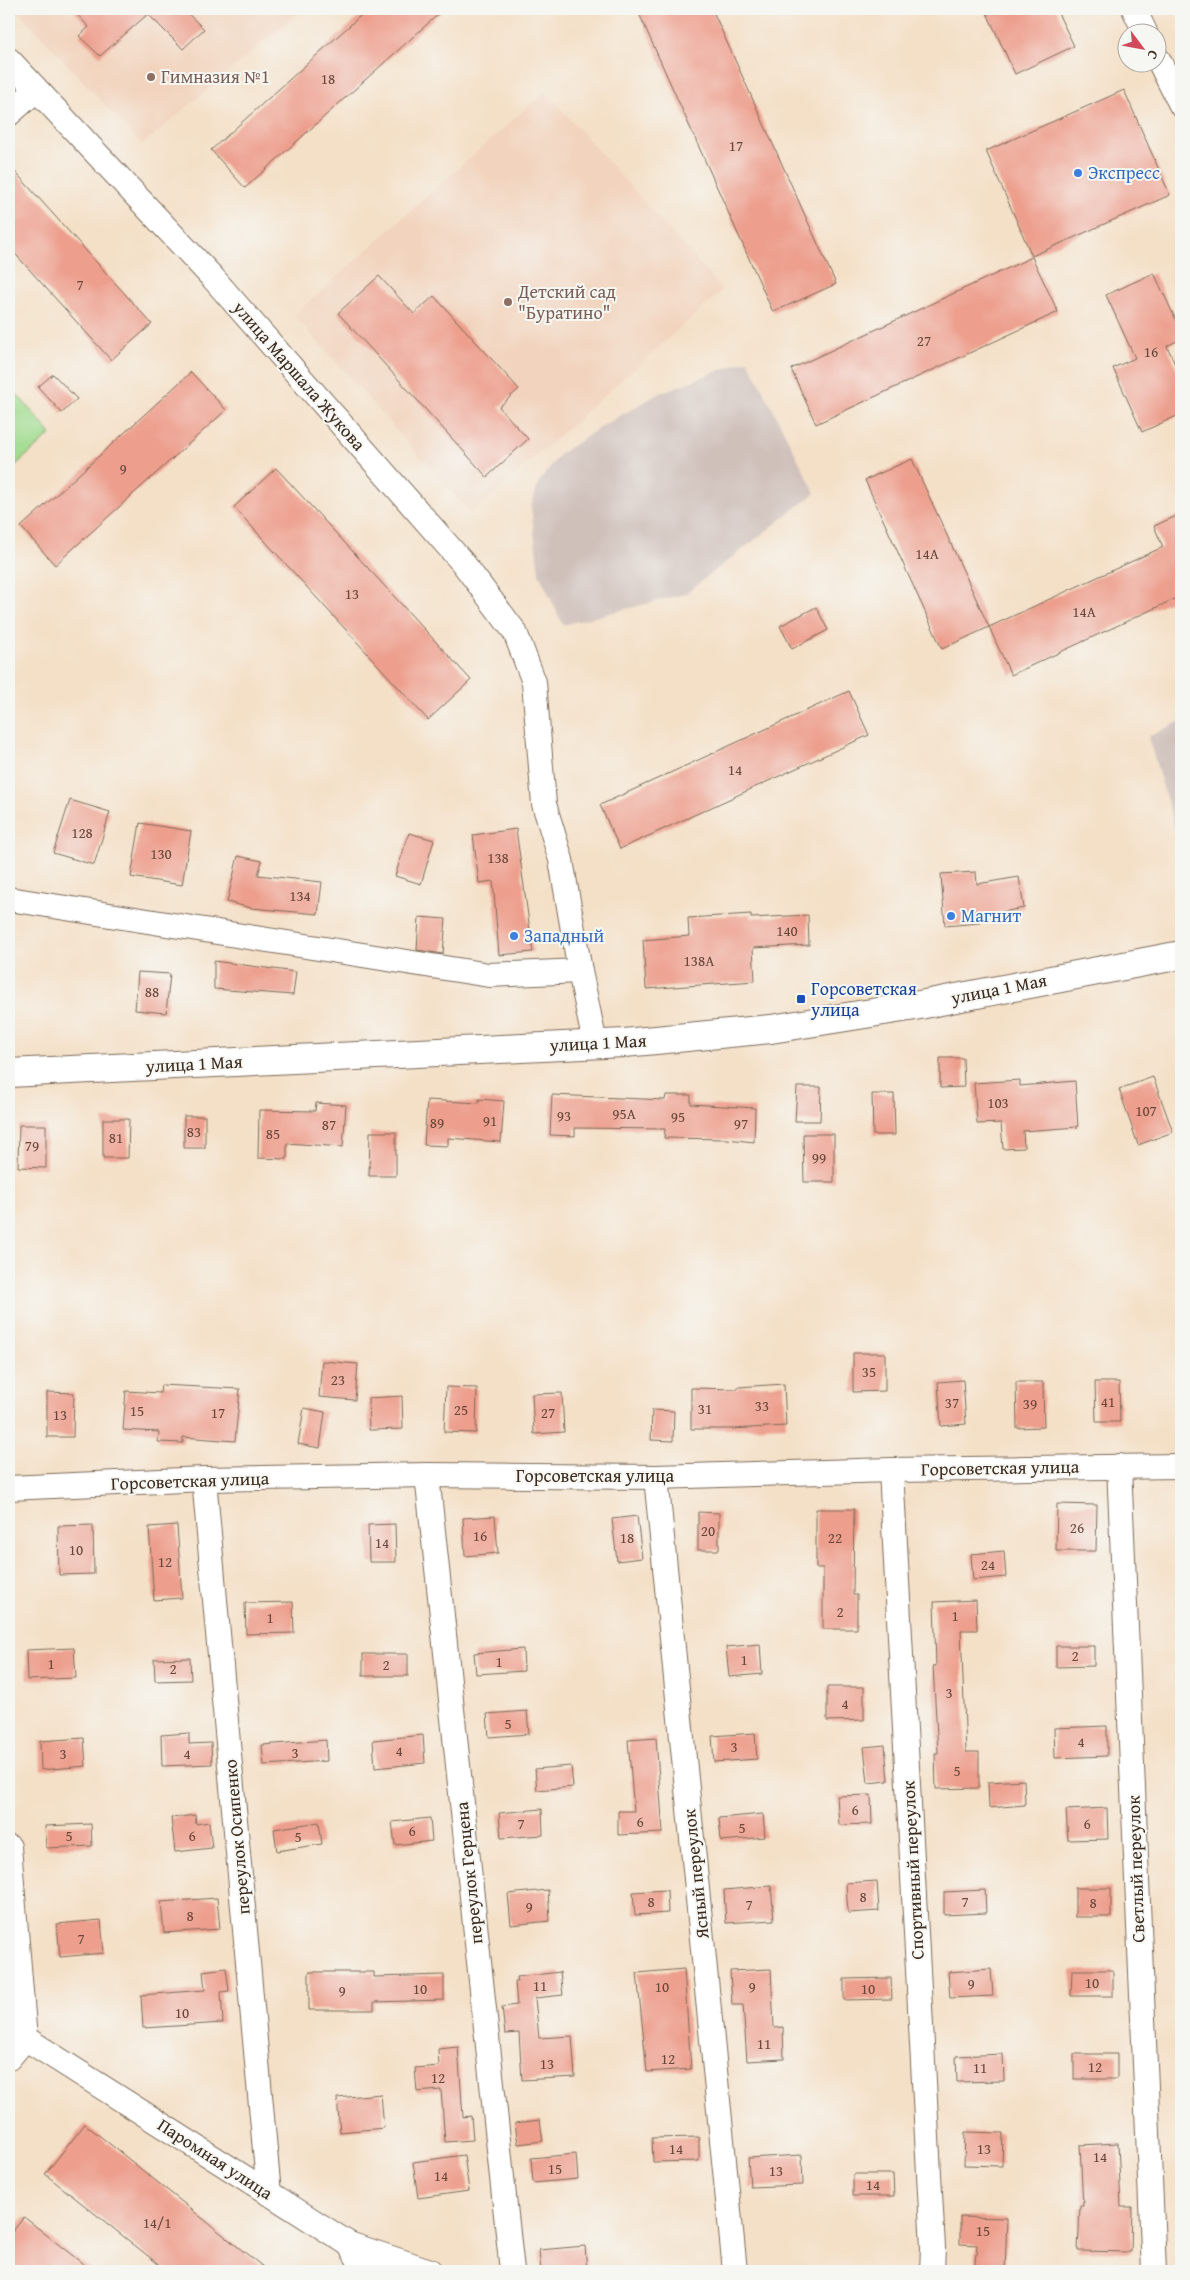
<svg xmlns="http://www.w3.org/2000/svg" width="1190" height="2280" font-family="'Gentium Book Plus',serif">
<style>
.built{fill:#f2d4be}
.industrial{fill:#cfc0ba}
.green{fill:#a0db8f;stroke:#6e8256}
.building{fill:#ed9e8c}
.lines{fill:none;stroke-linecap:round;stroke-linejoin:round}
.street-casing{stroke:#7c6a59;stroke-width:26}
.secondary-casing{stroke:#7c6a59;stroke-width:30}
.street{stroke:#fff;stroke-width:24}
.secondary{stroke:#fff;stroke-width:28}
.education-dot{fill:#8d6e63;stroke:#f6f6f2;stroke-width:2}
.shop-dot{fill:#3f7fe0;stroke:#f6f6f2;stroke-width:2}
.transit-dot{fill:#1a4fb4;stroke:#f6f6f2;stroke-width:2}
.labels{text-anchor:middle;stroke-width:4;stroke-linejoin:round;paint-order:stroke}
.number-label{font-size:15px;fill:#68473a}
.education-label{font-size:18px;fill:#785e54;stroke:#f6f6f2;text-anchor:start}
.shop-label{font-size:18px;fill:#366cbe;stroke:#f6f6f2;text-anchor:start}
.street-label{font-size:18px;fill:#3b2a1e;stroke:#f6f6f2}
.transit-label{font-size:18px;fill:#164399;stroke:#f6f6f2;text-anchor:start}
</style>
<rect width="100%" height="100%" fill="#f6f6f2"/>
<filter id="ink" filterUnits="userSpaceOnUse"><feTurbulence type="fractalNoise" baseFrequency=".02" numOctaves="2"/><feDisplacementMap in="SourceGraphic" scale="10" xChannelSelector="R" yChannelSelector="G"/><feConvolveMatrix kernelMatrix="1 2 1 2 8 2 1 2 1" color-interpolation-filters="sRGB"/></filter>
<filter id="wash" filterUnits="userSpaceOnUse"><feTurbulence type="fractalNoise" baseFrequency=".0096" numOctaves="4" result="noise"/><feDisplacementMap in="SourceGraphic" scale="20" xChannelSelector="R" yChannelSelector="G"/><feGaussianBlur stdDeviation="1.12" result="paint"/><feColorMatrix in="noise" values="0 0 0 0 0 0 0 0 0 0 0 0 0 0 0 0 0 1.4 0 .05"/><feComposite in="paint" operator="in"/></filter>
<g filter="url(#wash)">
<rect width="100%" height="100%" fill="#f4e0c7"/>
<!-- built -->
<g class="built">
<path d="M16 9H302L142 145Z"/>
<path d="M545 91 723 290 471 514 294 315Z"/>
</g>
<!-- industrial -->
<g class="industrial">
<path d="M748 360 815 493 685 594 563 625 539 573 531 507 539 482 560 454 604 425 660 393Z"/>
<path d="M1181 721V848L1148 737Z"/>
</g>
<!-- green -->
<path class="green" d="M9 385 51 434 9 471Z"/>
<g id="blocks">
<!-- building -->
<g class="building">
<path d="M72 9H183L204 29 183 49 148 14 100 56 79 36 89 27Z"/>
<path d="M368 9H444L245 188 211 150Z"/>
<path d="M637 9H712L836 284 773 312Z"/>
<path d="M985 9H1056L1074 46 1015 74Z"/>
<path d="M1124 90 1170 195 1032 256 986 151Z"/>
<path d="M9 165 152 324 111 360 9 247Z"/>
<path d="M1032 257 1058 312 816 424 791 369Z"/>
<path d="M1154 273 1181 331V339L1167 346 1181 378V414L1142 432 1113 368 1135 358 1106 295Z"/>
<path d="M379 276 414 314 434 296 519 389 499 407 528 439 487 477 338 313Z"/>
<path d="M191 372 226 410 55 565 21 527Z"/>
<path d="M53 374 77 399 62 413 38 387Z"/>
<path d="M912 459 989 627 942 649 865 480Z"/>
<path d="M276 468 471 680 428 720 234 507Z"/>
<path d="M1181 514V596L1011 675 989 627 1163 547 1154 526Z"/>
<path d="M816 607 828 630 792 649 780 626Z"/>
<path d="M849 691 869 735 620 849 600 805Z"/>
<path d="M70 800 110 812 94 865 53 853Z"/>
<path d="M140 823 191 831 182 885 131 877Z"/>
<path d="M516 829 533 952 499 955 493 881 479 883 473 835Z"/>
<path d="M409 833 434 840 421 884 395 876Z"/>
<path d="M238 856 262 861 258 875 322 882 318 914 251 908 227 902Z"/>
<path d="M976 872 977 884 1019 877 1024 908 979 916V923L945 926 941 874Z"/>
<path d="M751 914V918L808 915 809 945 753 948 755 981 646 989 643 940 689 936 688 918Z"/>
<path d="M419 917 446 919 443 954 417 950Z"/>
<path d="M214 961 296 972 293 995 214 989Z"/>
<path d="M138 972 170 974 166 1013 135 1010Z"/>
<path d="M940 1058H963L964 1087 940 1088Z"/>
<path d="M1153 1077 1173 1132 1138 1145 1119 1089Z"/>
<path d="M1020 1080V1086L1075 1081 1078 1127 1023 1131 1024 1148 1003 1149 1001 1123 977 1124 974 1083Z"/>
<path d="M797 1087H821L820 1121H795Z"/>
<path d="M872 1094H894L895 1135H873Z"/>
<path d="M552 1095 665 1100 666 1095H691V1104L755 1108 754 1142 727 1139 664 1138 665 1129 575 1128V1136L550 1135Z"/>
<path d="M479 1099 504 1101 501 1142 448 1138V1146L424 1145 427 1100 479 1103Z"/>
<path d="M316 1103 346 1105 343 1147 287 1143V1159L258 1158 259 1110 315 1111Z"/>
<rect x="184" y="1116" width="21" height="32"/>
<path d="M103 1119H129L128 1158H103Z"/>
<path d="M19 1125H46V1168L18 1167Z"/>
<path d="M370 1132H396V1176H369Z"/>
<path d="M803 1134H834V1182H804Z"/>
<path d="M853 1353H885V1391L853 1392Z"/>
<path d="M322 1361 358 1364 355 1400 319 1397Z"/>
<path d="M963 1380 966 1424 941 1426 938 1382Z"/>
<path d="M1016 1382H1043L1044 1427 1017 1428Z"/>
<path d="M1095 1382H1119L1120 1422H1096Z"/>
<path d="M784 1384 786 1426 731 1429H691V1388L738 1389V1387Z"/>
<path d="M161 1385 240 1389 235 1441 183 1437V1443L158 1442 159 1432 123 1430 126 1391 160 1393Z"/>
<path d="M446 1387 477 1388 476 1433 444 1432Z"/>
<path d="M47 1392 74 1393 73 1437H47Z"/>
<path d="M562 1393 564 1432 534 1434 532 1394Z"/>
<path d="M402 1396 403 1429 369 1430 368 1398Z"/>
<path d="M304 1408 325 1412 320 1448 298 1444Z"/>
<path d="M652 1410 674 1411 673 1441 651 1440Z"/>
<path d="M1057 1504 1097 1505 1096 1551H1056Z"/>
<path d="M816 1509H854L853 1595H857V1629H823V1568H816Z"/>
<path d="M698 1512 719 1513V1550H698Z"/>
<path d="M495 1516 498 1553 465 1556 463 1518Z"/>
<path d="M637 1516 642 1558 617 1561 612 1519Z"/>
<path d="M395 1524 396 1562H369L368 1525Z"/>
<path d="M93 1525 94 1574 59 1575 58 1526Z"/>
<path d="M177 1525 182 1598 154 1600 149 1527Z"/>
<path d="M1004 1551 1006 1577 973 1580 971 1554Z"/>
<path d="M976 1600 977 1630H961L966 1752H979V1788L936 1789 935 1753H938L933 1666H936L934 1602Z"/>
<path d="M293 1602 294 1633 246 1634 245 1603Z"/>
<path d="M760 1644 762 1674 729 1677 726 1647Z"/>
<path d="M1056 1646H1094V1666L1056 1667Z"/>
<path d="M74 1648 76 1678 27 1680 26 1650Z"/>
<path d="M523 1649 524 1671 476 1674 474 1653Z"/>
<rect x="363" y="1654" width="45" height="22"/>
<path d="M190 1658 191 1680 155 1681 154 1659Z"/>
<path d="M827 1687H864V1720L827 1721Z"/>
<path d="M527 1711 529 1734 489 1737 487 1714Z"/>
<path d="M1107 1726V1756L1055 1758 1054 1728Z"/>
<path d="M189 1733V1744L211 1743 212 1764 162 1766 161 1735Z"/>
<path d="M755 1733 757 1759 714 1762 712 1736Z"/>
<path d="M423 1735 425 1763 375 1768 373 1740Z"/>
<path d="M84 1738 86 1766 41 1770 40 1741Z"/>
<path d="M656 1738 663 1833 618 1835V1811H634L628 1740Z"/>
<path d="M326 1740 327 1761 264 1765 262 1745Z"/>
<path d="M885 1745 888 1781 868 1783 864 1747Z"/>
<path d="M571 1766 573 1787 537 1790 535 1769Z"/>
<path d="M1024 1780 1025 1805 989 1808 988 1782Z"/>
<path d="M871 1795 872 1824 839 1825 837 1796Z"/>
<path d="M1107 1808 1108 1839 1068 1840 1066 1810Z"/>
<path d="M542 1809 543 1835 501 1838 499 1813Z"/>
<path d="M763 1814 765 1837 721 1841 719 1818Z"/>
<path d="M195 1815 196 1824 209 1822 212 1848 175 1852 171 1818Z"/>
<path d="M430 1818 432 1841 395 1845 392 1822Z"/>
<path d="M319 1822 322 1844 277 1851 274 1829Z"/>
<path d="M91 1824 92 1846 46 1848 45 1826Z"/>
<path d="M877 1881 879 1911 848 1913 846 1883Z"/>
<path d="M771 1886 774 1920 726 1923 724 1890Z"/>
<rect x="1075" y="1888" width="36" height="29"/>
<path d="M548 1890 550 1921 511 1925 508 1894Z"/>
<path d="M667 1890 668 1913 635 1915 633 1892Z"/>
<path d="M985 1890 986 1913 944 1915V1892Z"/>
<path d="M217 1898 220 1929 164 1933 161 1902Z"/>
<path d="M101 1920 104 1953 60 1957 57 1924Z"/>
<path d="M226 1968 229 1991 221 1992 223 2023 143 2028 141 1995 205 1990 203 1971Z"/>
<path d="M684 1969 691 2069 647 2072 637 1973Z"/>
<path d="M771 1969 774 2028 783 2027 784 2059 747 2061 743 2005H732L730 1971Z"/>
<path d="M991 1969 993 1996 950 1998 948 1972Z"/>
<path d="M1072 1970H1113V1996H1071Z"/>
<path d="M309 1972H374V1977L444 1975V2000L374 2002V2010H309Z"/>
<path d="M560 1972 563 1995 535 1998 539 2038 572 2036 575 2077 522 2080 519 2033 505 2034 502 2007 517 2005 515 1982H518L517 1977Z"/>
<path d="M891 1978 892 1999 844 2000V1979Z"/>
<path d="M458 2047 463 2117 471 2116 473 2140 445 2142 441 2090 417 2092 415 2068 439 2066 438 2049Z"/>
<path d="M1003 2054 1004 2081 957 2082 956 2056Z"/>
<rect x="1074" y="2054" width="43" height="25"/>
<path d="M381 2094 384 2128 340 2132 337 2098Z"/>
<path d="M540 2120 543 2141 518 2144 515 2123Z"/>
<path d="M85 2124 268 2271H167L45 2174Z"/>
<path d="M965 2132 1003 2133 1002 2166 964 2165Z"/>
<path d="M699 2137V2161L653 2162 652 2138Z"/>
<path d="M1118 2143 1121 2207H1132L1131 2252 1078 2251 1080 2206H1083L1080 2145Z"/>
<path d="M576 2154 578 2179 533 2183 531 2158Z"/>
<path d="M464 2155 469 2191 418 2198 413 2162Z"/>
<path d="M802 2155 803 2185 750 2187 748 2158Z"/>
<path d="M853 2174H893L894 2196H853Z"/>
<path d="M24 2217 92 2271H9V2236Z"/>
<path d="M960 2217 1007 2218 1005 2271H974L977 2245 960 2244Z"/>
<path d="M585 2246 587 2271H541L539 2250Z"/>
</g>
</g>
</g>
<g filter="url(#ink)">
<use href="#blocks" fill-opacity="0" stroke="#7c6a59" stroke-width="1"/>
<g class="lines">
<!-- street casing -->
<g class="street-casing">
<g id="street">
<path d="M1134 9 1145 32"/>
<path d="M1158 59 1181 105"/>
<path d="M9 60 213 278 463 563 515 632 534 682 544 804 561 860 580 971 595 1044"/>
<path d="M9 114 36 90"/>
<path d="M9 899 489 975 580 971"/>
<path d="M1119 1466 1154 2271"/>
<path d="M891 1470 933 2248 932 2271"/>
<path d="M427 1475 512 2271"/>
<path d="M656 1477 735 2271"/>
<path d="M204 1479 269 2194"/>
<path d="M9 1488 204 1479 427 1475 656 1477 891 1470 1181 1466"/>
<path d="M9 1847 25 2039 9 2058"/>
<path d="M9 2028 349 2244 430 2271"/>
<path d="M349 2244 366 2271"/>
</g>
</g>
<!-- secondary casing -->
<g class="secondary-casing">
<path id="secondary" d="M9 1073 624 1043 771 1029 909 1007 1181 955"/>
</g>
<!-- street -->
<use href="#street" class="street"/>
<!-- secondary -->
<use href="#secondary" class="secondary"/>
</g>
</g>
<!-- markers -->
<g class="education-dot">
<circle cx="151" cy="77" r="5"/>
<circle cx="508" cy="302" r="5"/>
</g>
<g class="shop-dot">
<circle cx="1078" cy="173" r="5"/>
<circle cx="951" cy="916" r="5"/>
<circle cx="514" cy="936" r="5"/>
</g>
<rect class="transit-dot" x="796" y="994" width="10" height="10" rx="2.5"/>
<g class="labels">
<!-- number labels -->
<g class="number-label">
<text x="328" y="84">18</text>
<text x="736" y="151">17</text>
<text x="80" y="290">7</text>
<text x="924" y="346">27</text>
<text x="1151" y="357">16</text>
<text x="123" y="474">9</text>
<text x="927" y="559">14А</text>
<text x="352" y="599">13</text>
<text x="1084" y="617">14А</text>
<text x="735" y="775">14</text>
<text x="82" y="838">128</text>
<text x="161" y="859">130</text>
<text x="498" y="863">138</text>
<text x="300" y="901">134</text>
<text x="787" y="936">140</text>
<text x="699" y="966">138А</text>
<text x="152" y="997">88</text>
<text x="998" y="1108">103</text>
<text x="1146" y="1116">107</text>
<text x="624" y="1119">95А</text>
<text x="564" y="1121">93</text>
<text x="678" y="1122">95</text>
<text x="490" y="1126">91</text>
<text x="437" y="1128">89</text>
<text x="741" y="1129">97</text>
<text x="329" y="1130">87</text>
<text x="194" y="1137">83</text>
<text x="273" y="1139">85</text>
<text x="116" y="1143">81</text>
<text x="32" y="1151">79</text>
<text x="819" y="1163">99</text>
<text x="869" y="1377">35</text>
<text x="338" y="1385">23</text>
<text x="1108" y="1407">41</text>
<text x="952" y="1408">37</text>
<text x="1030" y="1409">39</text>
<text x="762" y="1411">33</text>
<text x="705" y="1414">31</text>
<text x="461" y="1415">25</text>
<text x="137" y="1416">15</text>
<text x="218" y="1418">17</text>
<text x="548" y="1418">27</text>
<text x="60" y="1420">13</text>
<text x="1077" y="1533">26</text>
<text x="708" y="1536">20</text>
<text x="480" y="1541">16</text>
<text x="627" y="1543">18</text>
<text x="835" y="1543">22</text>
<text x="382" y="1548">14</text>
<text x="76" y="1555">10</text>
<text x="165" y="1567">12</text>
<text x="988" y="1570">24</text>
<text x="840" y="1617">2</text>
<text x="955" y="1621">1</text>
<text x="270" y="1623">1</text>
<text x="1075" y="1661">2</text>
<text x="744" y="1665">1</text>
<text x="499" y="1667">1</text>
<text x="51" y="1669">1</text>
<text x="386" y="1670">2</text>
<text x="173" y="1674">2</text>
<text x="949" y="1698">3</text>
<text x="845" y="1709">4</text>
<text x="508" y="1729">5</text>
<text x="1081" y="1747">4</text>
<text x="734" y="1752">3</text>
<text x="399" y="1756">4</text>
<text x="295" y="1758">3</text>
<text x="63" y="1759">3</text>
<text x="187" y="1759">4</text>
<text x="957" y="1776">5</text>
<text x="855" y="1815">6</text>
<text x="640" y="1827">6</text>
<text x="521" y="1829">7</text>
<text x="1087" y="1829">6</text>
<text x="742" y="1833">5</text>
<text x="412" y="1836">6</text>
<text x="69" y="1841">5</text>
<text x="192" y="1841">6</text>
<text x="298" y="1842">5</text>
<text x="863" y="1902">8</text>
<text x="651" y="1907">8</text>
<text x="965" y="1907">7</text>
<text x="1093" y="1908">8</text>
<text x="749" y="1910">7</text>
<text x="529" y="1912">9</text>
<text x="190" y="1921">8</text>
<text x="81" y="1944">7</text>
<text x="1092" y="1988">10</text>
<text x="971" y="1989">9</text>
<text x="540" y="1991">11</text>
<text x="662" y="1992">10</text>
<text x="752" y="1992">9</text>
<text x="420" y="1994">10</text>
<text x="868" y="1994">10</text>
<text x="342" y="1996">9</text>
<text x="182" y="2018">10</text>
<text x="764" y="2049">11</text>
<text x="668" y="2064">12</text>
<text x="547" y="2069">13</text>
<text x="1095" y="2072">12</text>
<text x="980" y="2073">11</text>
<text x="438" y="2083">12</text>
<text x="676" y="2154">14</text>
<text x="984" y="2154">13</text>
<text x="1100" y="2162">14</text>
<text x="555" y="2174">15</text>
<text x="776" y="2176">13</text>
<text x="441" y="2181">14</text>
<text x="873" y="2190">14</text>
<text x="157" y="2228">14/1</text>
<text x="983" y="2236">15</text>
</g>
<!-- education labels -->
<g class="education-label">
<text x="161" y="83">Гимназия №1</text>
<text x="518" y="298">Детский сад<tspan x="518" dy="21">"Буратино"</tspan></text>
</g>
<!-- shop labels -->
<g class="shop-label">
<text x="1088" y="179">Экспресс</text>
<text x="961" y="922">Магнит</text>
<text x="524" y="942">Западный</text>
</g>
<!-- street labels -->
<g class="street-label">
<text transform="translate(299 376) rotate(49)" y="6">улица Маршала Жукова</text>
<text transform="translate(999 989) rotate(-11)" y="6">улица 1 Мая</text>
<text transform="translate(598 1043) rotate(-3)" y="6">улица 1 Мая</text>
<text transform="translate(194 1064) rotate(-3)" y="6">улица 1 Мая</text>
<text transform="translate(1000 1468) rotate(-1)" y="6">Горсоветская улица</text>
<text x="595" y="1482">Горсоветская улица</text>
<text transform="translate(190 1481) rotate(-2)" y="6">Горсоветская улица</text>
<text transform="translate(237 1837) rotate(-95)" y="6">переулок Осипенко</text>
<text transform="translate(1136 1869) rotate(-92)" y="6">Светлый переулок</text>
<text transform="translate(913 1870) rotate(-93)" y="6">Спортивный переулок</text>
<text transform="translate(469 1873) rotate(-96)" y="6">переулок Герцена</text>
<text transform="translate(696 1874) rotate(-96)" y="6">Ясный переулок</text>
<text transform="translate(215 2159) rotate(33)" y="6">Паромная улица</text>
</g>
<!-- transit labels -->
<g class="transit-label">
<text x="811" y="995">Горсоветская<tspan x="811" dy="21">улица</tspan></text>
</g>
</g>
<!-- margin -->
<rect width="1190" height="2280" fill="none" stroke="#f6f6f2" stroke-width="30"/>
<!-- north arrow -->
<g transform="translate(1142 48) rotate(122)"><circle r="24" fill="#f6f6f2" stroke="#aba49d"/>
<path d="M0-4L9 19L0 12L-9 19Z" fill="#d1495b"/>
<text y="-8" font-size="14" font-weight="bold" text-anchor="middle" fill="#3b2a1e">С</text>
</g>
</svg>
